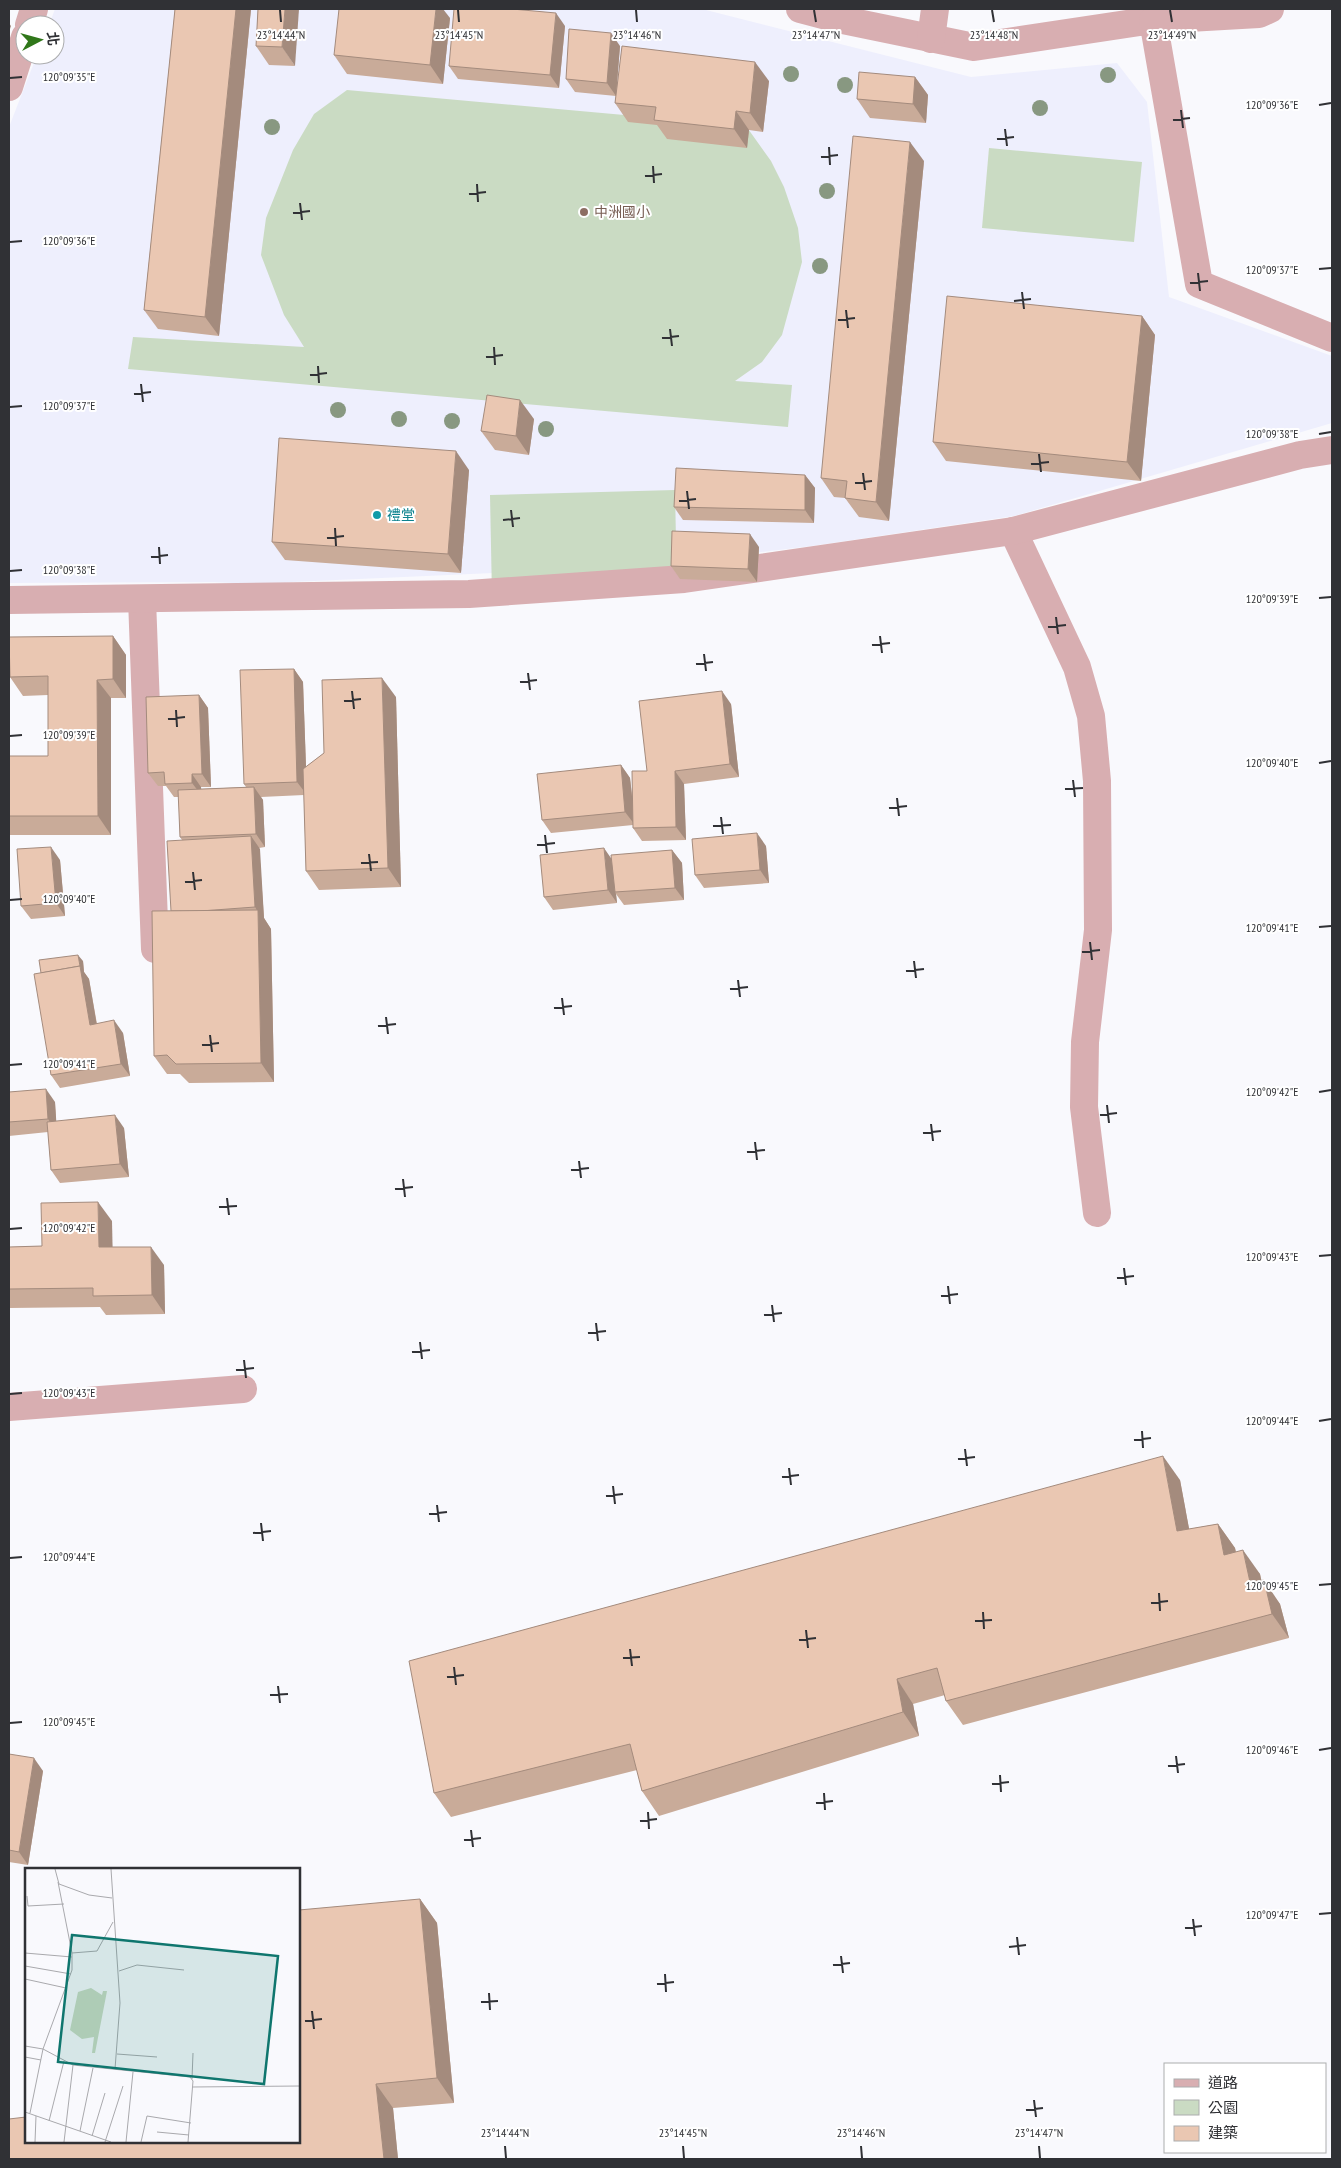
<svg xmlns="http://www.w3.org/2000/svg" width="1341" height="2168" font-family="'PT Sans Narrow','Noto Sans TC',sans-serif">
<style>
.built{fill:#eeeffd}
.green{fill:#cadbc3}
.lines{fill:none;stroke-linecap:round;stroke-linejoin:round}
.minor{stroke:#d8aeb1;stroke-width:28}
.tree{fill:#889881}
.wall{fill:#c9ab99}
.shaded-wall{fill:#a48b7d}
.building{fill:#eac7b2;stroke:#a48b7d}
.ticks{fill:none;stroke:#303135;stroke-width:2}
.education-dot{fill:#8d6e63;stroke:#fff;stroke-width:2}
.culture-dot{fill:#0f9aa8;stroke:#fff;stroke-width:2}
.labels{text-anchor:middle;stroke-width:4;stroke-linejoin:round;paint-order:stroke}
.education-label{font-size:14px;fill:#785e54;stroke:#fff;text-anchor:start}
.culture-label{font-size:14px;fill:#0d838f;stroke:#fff;text-anchor:start}
.inset-road{fill:none;stroke:#a9a9ad;stroke-width:1}
.view{fill:#0f766e;fill-opacity:0.15;stroke:#0f766e;stroke-width:2.5}
.inset-edge{fill:none;stroke:#303135;stroke-width:2.5}
.ticks-label{font-size:12px;text-anchor:middle;fill:#303135;stroke:#fff;stroke-width:4;stroke-linejoin:round;paint-order:stroke}
</style>
<rect width="100%" height="100%" fill="#f9f9fd"/>
<!-- built -->
<path class="built" d="M55 9H702L971 77 1117 63 1147 102 1169 297 1332 356V423L1014 516 812 546 646 566 292 582 270 585 214 582 10 583 9 127 37 55H55V25H49Z"/>
<!-- green -->
<g class="green">
<path d="M347 90 746 126 771 161 784 187 798 228 802 262 782 335 762 362 735 381 792 385 788 427 128 369 133 337 304 347 284 315 261 255 266 218 293 150 314 114Z"/>
<path d="M989 148 1142 162 1134 242 982 228Z"/>
<path d="M675 490 677 591 492 596 490 495Z"/>
</g>
<g class="lines">
<!-- minor -->
<g class="minor">
<path d="M800 9 838 19 974 47 1153 20 1199 284 1332 338"/>
<path d="M1153 20 1259 14 1270 9"/>
<path d="M29 25 34 9"/>
<path d="M931 39 935 9"/>
<path d="M9 87 25 37"/>
<path d="M1013 531 1077 667 1091 716 1097 781 1098 930 1085 1042 1084 1107 1097 1213"/>
<path d="M142 599 155 949"/>
<path d="M9 600 469 594 684 579 1013 531 1300 455 1332 450"/>
<path d="M9 1407 243 1389"/>
</g>
</g>
<!-- trees -->
<g class="tree">
<circle cx="791" cy="74" r="8"/>
<circle cx="1108" cy="75" r="8"/>
<circle cx="845" cy="85" r="8"/>
<circle cx="1040" cy="108" r="8"/>
<circle cx="272" cy="127" r="8"/>
<circle cx="827" cy="191" r="8"/>
<circle cx="820" cy="266" r="8"/>
<circle cx="338" cy="410" r="8"/>
<circle cx="399" cy="419" r="8"/>
<circle cx="452" cy="421" r="8"/>
<circle cx="546" cy="429" r="8"/>
</g>
<!-- wall -->
<g class="wall">
<path d="M175 9H251L219 336 158 329 144 310Z"/>
<path d="M258 9 295 66 269 65 256 46Z"/>
<path d="M450 18 443 84 347 74 334 55Z"/>
<path d="M565 26 559 88 458 79 449 66Z"/>
<path d="M620 46 617 83 769 81 763 132 749 130 747 148 667 139 657 125 628 122 615 103 616 96 575 92 566 79Z"/>
<path d="M915 77 928 95 926 123 870 118 857 99Z"/>
<path d="M924 161 889 521 859 517 845 498 834 497 821 478Z"/>
<path d="M1142 316 1155 335 1141 481 946 461 933 442Z"/>
<path d="M534 419 529 455 495 450 481 431Z"/>
<path d="M469 470 461 573 285 560 272 542Z"/>
<path d="M805 475 815 488 814 523 683 520 674 507Z"/>
<path d="M759 547 757 582 680 579 671 566Z"/>
<path d="M113 636 126 655V698H111V835H9V756H48V695L23 696 10 677Z"/>
<path d="M294 669 303 682 306 767 396 697 401 887 319 890 306 871 304 795 261 797 263 800 265 847 259 848 264 918 271 929 274 1082 189 1083 180 1074H167L154 1056 171 911 182 840 180 837 179 797H174L166 786H158L148 773 199 695 208 708 211 787H201V789L246 787 244 784Z"/>
<path d="M731 704 739 777 684 784 686 840 642 841 633 828V825L551 833 542 820 621 765 630 778 633 803 647 771Z"/>
<path d="M766 846 769 883 704 888 695 875Z"/>
<path d="M672 850 682 863 684 900 624 905 616 894 617 903 553 910 544 897 612 860Z"/>
<path d="M60 860 65 916 31 919 21 906Z"/>
<path d="M83 961 84 972 89 979 97 1024 123 1033 130 1076 60 1088 51 1075Z"/>
<path d="M9 1092 55 1102 56 1121 124 1128 129 1177 60 1183 51 1170 48 1132 9 1136Z"/>
<path d="M112 1221V1247L164 1265 165 1314 106 1315 100 1307 9 1308V1247L42 1246Z"/>
<path d="M1180 1480 1189 1529 1218 1524 1235 1548 1236 1552 1260 1574 1261 1580 1280 1604 1289 1638 963 1725 946 1701 945 1695 913 1704 919 1736 659 1816 642 1791 637 1770 451 1817 434 1793Z"/>
<path d="M9 1754 43 1771 28 1865 9 1862Z"/>
<path d="M420 1899 437 1923 454 2103 393 2108 398 2159H9L299 2142Z"/>
</g>
<!-- shaded-wall -->
<g class="shaded-wall">
<path d="M236 9H251L219 336 205 317Z"/>
<path d="M285 9H299L295 66 282 47Z"/>
<path d="M436 9H443L450 18 443 84 430 65Z"/>
<path d="M556 13 565 26 559 88 550 75Z"/>
<path d="M9 23 11 26 9 32Z"/>
<path d="M611 33 620 46 616 96 607 83Z"/>
<path d="M755 62 769 81 763 132 750 113Z"/>
<path d="M915 77 928 95 926 123 913 104Z"/>
<path d="M736 111 749 130 747 148 734 129Z"/>
<path d="M910 142 924 161 889 521 876 502Z"/>
<path d="M1142 316 1155 335 1141 481 1127 462Z"/>
<path d="M520 400 534 419 529 455 516 436Z"/>
<path d="M456 451 469 470 461 573 448 554Z"/>
<path d="M805 475 815 488 814 523 805 510Z"/>
<path d="M750 534 759 547 757 582 748 569Z"/>
<path d="M113 636 126 655V698L113 679Z"/>
<path d="M294 669 303 682 307 795 297 782Z"/>
<path d="M382 678 396 697 401 887 388 868Z"/>
<path d="M97 680 111 698V835L98 816Z"/>
<path d="M722 691 731 704 739 777 730 764Z"/>
<path d="M199 695 208 708 211 787 202 774Z"/>
<path d="M621 765 630 778 635 825 625 812Z"/>
<path d="M675 771 684 784 686 840 676 827Z"/>
<path d="M192 774 201 787 202 796 192 783Z"/>
<path d="M254 787 263 800 265 847 256 834Z"/>
<path d="M757 833 766 846 769 883 760 870Z"/>
<path d="M251 836 260 849 264 918 271 929 274 1082 261 1063 258 912 255 907Z"/>
<path d="M51 847 60 860 65 916 56 903Z"/>
<path d="M604 848 613 861 615 892 616 894 617 903 608 890Z"/>
<path d="M672 850 682 863 684 900 675 888Z"/>
<path d="M78 955 83 961 84 972 89 979 99 1038 90 1025Z"/>
<path d="M114 1020 123 1033 130 1076 121 1064Z"/>
<path d="M46 1089 55 1102 57 1132 48 1119Z"/>
<path d="M115 1115 124 1128 129 1177 120 1164Z"/>
<path d="M98 1202 112 1221 113 1266 99 1247Z"/>
<path d="M151 1247 164 1265 165 1314 152 1295Z"/>
<path d="M1163 1456 1180 1480 1194 1555 1177 1531Z"/>
<path d="M1218 1524 1235 1548 1241 1579 1224 1555Z"/>
<path d="M1243 1550 1260 1574 1267 1607 1250 1582Z"/>
<path d="M1264 1580 1280 1604 1289 1638 1272 1614Z"/>
<path d="M897 1679 913 1704 919 1736 903 1712Z"/>
<path d="M34 1758 43 1771 28 1865 19 1852Z"/>
<path d="M420 1899 437 1923 454 2103 437 2078Z"/>
<path d="M376 2084 393 2108 398 2159H384Z"/>
</g>
<!-- building -->
<g class="building">
<path d="M175 9H236L205 317 144 310Z"/>
<path d="M258 9H285L282 47 256 46Z"/>
<path d="M339 9H436L430 65 334 55Z"/>
<path d="M454 9H512L556 13 550 75 449 66Z"/>
<path d="M569 29 611 33 607 83 566 79Z"/>
<path d="M622 46 755 62 750 113 736 111 734 129 654 120 656 107 615 103Z"/>
<path d="M859 72 915 77 913 104 857 99Z"/>
<path d="M853 136 910 142 876 502 845 498 847 481 821 478Z"/>
<path d="M947 296 1142 316 1127 462 933 442Z"/>
<path d="M487 395 520 400 516 436 481 431Z"/>
<path d="M279 438 456 451 448 554 272 542Z"/>
<path d="M676 468 805 475V510L674 507Z"/>
<path d="M672 531 750 534 748 569 671 566Z"/>
<path d="M113 636V679L97 680 98 816H9V756H48V676L10 677 9 637Z"/>
<path d="M294 669 297 782 244 784 240 670Z"/>
<path d="M382 678 388 868 306 871 303 769 324 753 322 680Z"/>
<path d="M722 691 730 764 675 771 676 827 633 828 632 771H647L639 701Z"/>
<path d="M199 695 202 774H192V783L165 784 164 772 148 773 146 697Z"/>
<path d="M621 765 625 812 542 820 537 774Z"/>
<path d="M254 787 256 834 180 837 178 790Z"/>
<path d="M757 833 760 870 695 875 692 839Z"/>
<path d="M251 836 255 907 201 911H171L167 841Z"/>
<path d="M51 847 56 903 21 906 17 849Z"/>
<path d="M604 848 608 890 544 897 540 855Z"/>
<path d="M672 850 675 888 615 892 611 855Z"/>
<path d="M258 910 261 1063 176 1064 167 1055 154 1056 152 911Z"/>
<path d="M78 955 80 966 41 973 39 960Z"/>
<path d="M80 966 90 1025 114 1020 121 1064 51 1075 34 974Z"/>
<path d="M46 1089 48 1119 9 1122V1092Z"/>
<path d="M115 1115 120 1164 51 1170 47 1122Z"/>
<path d="M98 1202 99 1247H151L152 1295 93 1296V1288L9 1289V1247L42 1246 41 1203Z"/>
<path d="M1163 1456 1177 1531 1218 1524 1224 1555 1243 1550 1250 1582 1264 1580 1272 1614 946 1701 937 1668 897 1679 903 1712 642 1791 630 1744 434 1793 409 1661Z"/>
<path d="M9 1754 34 1758 19 1852 9 1850Z"/>
<path d="M420 1899 437 2078 376 2084 384 2159H9V2119L26 2117V2142H299V1910Z"/>
</g>
<!-- ticks -->
<path class="ticks" d="M280 10 281 22M458 10 459 22M636 10 637 22M814 10 816 22M992 10 994 22M1170 10 1172 22M10 78 22 77M1319 105 1331 103M1181 110 1183 128M1173 120 1190 118M1005 129 1007 146M997 139 1014 137M829 147 830 165M821 157 838 155M653 166 654 183M645 176 662 174M477 184 478 202M469 194 486 192M300 203 302 220M293 213 310 211M10 242 22 241M1319 269 1331 268M1198 273 1200 291M1190 283 1208 281M1022 292 1024 309M1014 301 1031 299M846 310 848 328M838 320 855 318M670 329 672 346M662 338 679 336M494 347 495 365M486 357 503 355M318 366 319 383M310 375 327 373M141 384 143 402M134 394 151 392M10 407 22 406M1319 434 1331 432M1039 454 1041 472M1031 464 1049 462M863 473 865 490M855 483 872 481M687 491 689 509M679 501 696 499M511 510 513 527M503 520 520 518M335 528 336 546M327 538 344 536M159 547 160 564M151 557 168 555M10 571 22 570M1319 598 1331 597M1056 617 1058 634M1048 627 1066 625M880 636 882 653M872 645 890 643M704 654 706 671M696 664 713 662M528 673 530 690M520 682 537 680M352 691 354 709M344 701 361 699M176 710 177 727M168 719 185 717M10 736 22 735M1319 763 1331 761M1073 780 1075 797M1065 789 1083 788M897 798 899 816M889 808 907 806M721 817 723 834M713 826 731 825M545 835 547 853M537 845 555 843M369 854 371 871M361 863 378 862M193 872 195 890M185 882 202 880M10 900 22 899M1319 927 1331 926M1090 942 1092 960M1082 952 1100 950M914 961 916 978M906 971 924 969M738 980 740 997M730 989 748 987M562 998 564 1015M554 1008 572 1006M386 1017 388 1034M378 1026 396 1024M210 1035 212 1052M202 1045 219 1043M10 1065 22 1064M1319 1092 1331 1090M1107 1105 1109 1123M1100 1115 1117 1113M931 1124 933 1141M923 1133 941 1131M755 1142 757 1160M747 1152 765 1150M579 1161 581 1178M571 1170 589 1168M403 1179 405 1197M395 1189 413 1187M227 1198 229 1215M219 1207 237 1206M10 1229 22 1228M1319 1256 1331 1255M1124 1268 1126 1285M1117 1278 1134 1276M948 1286 950 1304M941 1296 958 1294M772 1305 774 1322M764 1315 782 1313M596 1323 598 1341M588 1333 606 1331M420 1342 422 1359M412 1352 430 1350M244 1360 246 1378M236 1370 254 1368M10 1394 22 1393M1319 1421 1331 1419M1142 1431 1143 1448M1134 1440 1151 1438M965 1449 967 1466M958 1459 975 1457M789 1468 791 1485M782 1477 799 1475M613 1486 615 1504M606 1496 623 1494M437 1505 439 1522M429 1514 447 1512M261 1523 263 1541M253 1533 271 1531M10 1558 22 1557M1319 1585 1331 1584M1159 1593 1160 1611M1151 1603 1168 1601M983 1612 984 1629M975 1621 992 1620M806 1630 808 1648M799 1640 816 1638M630 1649 632 1666M623 1658 640 1657M454 1667 456 1685M447 1677 464 1675M278 1686 280 1703M270 1695 288 1694M10 1723 22 1722M1319 1750 1331 1748M1176 1756 1178 1773M1168 1766 1185 1764M1000 1775 1001 1792M992 1784 1009 1782M824 1793 825 1810M816 1803 833 1801M648 1812 649 1829M640 1821 657 1819M471 1830 473 1847M464 1840 481 1838M1319 1914 1331 1913M1193 1919 1195 1936M1185 1928 1202 1926M1017 1937 1019 1955M1009 1947 1026 1945M841 1956 843 1973M833 1965 850 1963M665 1974 666 1992M657 1984 674 1982M489 1993 490 2010M481 2002 498 2001M312 2011 314 2029M305 2021 322 2019M1034 2100 1036 2117M1026 2110 1043 2108M505 2146 506 2158M683 2146 684 2158M861 2146 862 2158M1039 2146 1040 2158"/>
<!-- markers -->
<circle class="education-dot" cx="584" cy="212" r="5"/>
<circle class="culture-dot" cx="377" cy="515" r="5"/>
<g class="labels">
<!-- education labels -->
<g class="education-label">
<text x="594" y="217">中洲國小</text>
</g>
<!-- culture labels -->
<g class="culture-label">
<text x="387" y="520">禮堂</text>
</g>
</g>
<!-- overview -->
<g transform="translate(25 1868)">
<rect width="275" height="275" fill="#f9f9fd"/>
<path d="M66 120 77 127 78 123H82L70 185H67L69 169 57 171 45 162 53 124Z" fill="#cadbc3"/>
<path class="inset-road" d="M30 1 34 16 64 27 87 30M86 1 95 135 90 201M33 14 47 85M2 28 3 38 39 36M0 85 47 89M0 98 46 106M94 103 112 97 159 102M0 111 41 120M0 178 18 181 48 197 165 209 168 213 163 274M92 186 132 189M0 189 16 192M167 211 168 185M167 219 275 218M0 244 86 274M5 245 18 181 47 102V85L72 83 88 54M24 253 39 193M55 263 68 200M132 264 164 267M67 268 80 225M10 274 11 248M39 274 48 197M80 274 98 218M101 274 108 204M116 274 122 248 166 255"/>
<path class="view" d="M47 67 253 88 239 216 33 194Z"/>
<rect width="275" height="275" class="inset-edge"/>
</g>
<g class="ticks-label">
<text x="281" y="39">23°14'44"N</text>
<text x="459" y="39">23°14'45"N</text>
<text x="637" y="39">23°14'46"N</text>
<text x="816" y="39">23°14'47"N</text>
<text x="994" y="39">23°14'48"N</text>
<text x="1172" y="39">23°14'49"N</text>
<text x="69" y="81">120°09'35"E</text>
<text x="1272" y="109">120°09'36"E</text>
<text x="69" y="245">120°09'36"E</text>
<text x="1272" y="274">120°09'37"E</text>
<text x="69" y="410">120°09'37"E</text>
<text x="1272" y="438">120°09'38"E</text>
<text x="69" y="574">120°09'38"E</text>
<text x="1272" y="603">120°09'39"E</text>
<text x="69" y="739">120°09'39"E</text>
<text x="1272" y="767">120°09'40"E</text>
<text x="69" y="903">120°09'40"E</text>
<text x="1272" y="932">120°09'41"E</text>
<text x="69" y="1068">120°09'41"E</text>
<text x="1272" y="1096">120°09'42"E</text>
<text x="69" y="1232">120°09'42"E</text>
<text x="1272" y="1261">120°09'43"E</text>
<text x="69" y="1397">120°09'43"E</text>
<text x="1272" y="1425">120°09'44"E</text>
<text x="69" y="1561">120°09'44"E</text>
<text x="1272" y="1590">120°09'45"E</text>
<text x="69" y="1726">120°09'45"E</text>
<text x="1272" y="1754">120°09'46"E</text>
<text x="1272" y="1919">120°09'47"E</text>
<text x="505" y="2137">23°14'44"N</text>
<text x="683" y="2137">23°14'45"N</text>
<text x="861" y="2137">23°14'46"N</text>
<text x="1039" y="2137">23°14'47"N</text>
</g>
<!-- border -->
<rect width="1341" height="2168" fill="none" stroke="#303135" stroke-width="20"/>
<!-- legend -->
<rect x="1164" y="2063" width="162" height="90" fill="#ffffff" stroke="#acadae"/>
<rect x="1174" y="2079" width="25" height="8" fill="#d8aeb1" stroke="#acadae"/>
<text x="1208" y="2088" font-size="15" fill="#303135">道路</text>
<rect x="1174" y="2100" width="25" height="15" fill="#cadbc3" stroke="#acadae"/>
<text x="1208" y="2113" font-size="15" fill="#303135">公園</text>
<rect x="1174" y="2126" width="25" height="15" fill="#eac7b2" stroke="#acadae"/>
<text x="1208" y="2138" font-size="15" fill="#303135">建築</text>
<!-- north arrow -->
<g transform="translate(40 40) rotate(84)"><circle r="24" fill="#ffffff" stroke="#acadae"/>
<path d="M0-4L9 19L0 12L-9 19Z" fill="#30771a"/>
<text y="-8" font-size="14" font-weight="bold" text-anchor="middle" fill="#303135">北</text>
</g>
</svg>
